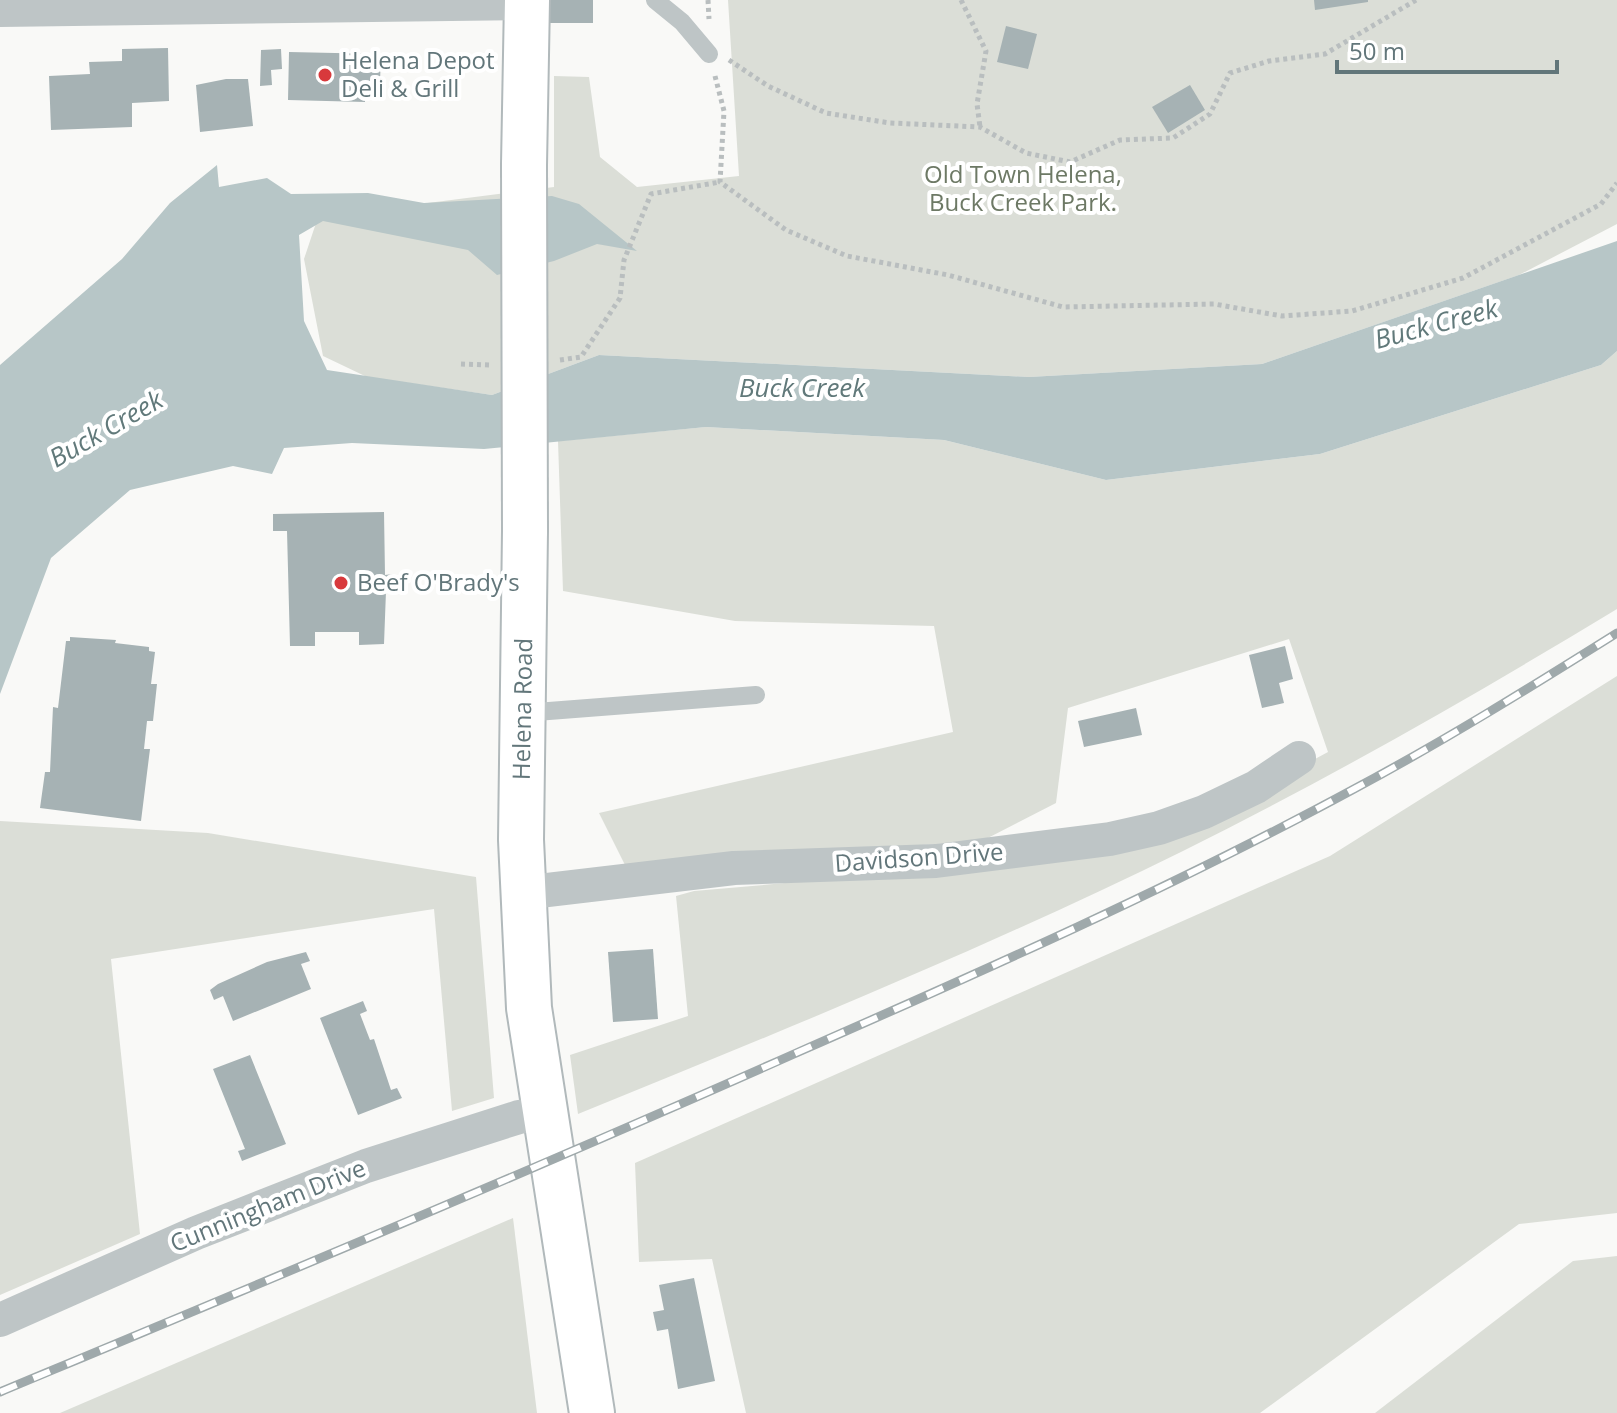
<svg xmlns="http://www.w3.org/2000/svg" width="1617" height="1413" font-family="'Open Sans',sans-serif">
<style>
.green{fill:#dbded7}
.water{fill:#b7c6c7}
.building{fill:#a6b2b4}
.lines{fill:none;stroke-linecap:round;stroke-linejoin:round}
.secondary-casing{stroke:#b1b9bb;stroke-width:48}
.path{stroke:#b9bebf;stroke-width:5;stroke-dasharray:4 4;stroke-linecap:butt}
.service{stroke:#bec5c6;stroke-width:18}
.minor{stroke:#bec5c6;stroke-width:34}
.secondary{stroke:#fff;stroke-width:44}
.rail-casing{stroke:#9fa9ab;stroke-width:9}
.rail{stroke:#fff;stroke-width:6;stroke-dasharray:18;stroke-linecap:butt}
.secondary-bridge-casing{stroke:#b1b9bb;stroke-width:48;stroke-linecap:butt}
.secondary-bridge{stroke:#fff;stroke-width:44}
.poi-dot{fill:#d8393c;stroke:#fff;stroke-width:3}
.labels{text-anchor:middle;stroke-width:8;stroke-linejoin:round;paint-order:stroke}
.poi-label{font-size:24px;fill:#62767a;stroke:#fff;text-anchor:start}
.park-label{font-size:24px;fill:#6d7965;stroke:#fff}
.street-label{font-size:24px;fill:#62767a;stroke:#fff}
.water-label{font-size:26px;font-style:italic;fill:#61797a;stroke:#fff}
</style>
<rect width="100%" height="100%" fill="#f9f9f7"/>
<!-- green -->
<g class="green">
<path d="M728 0H1617V224L1519 275 1262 364 1029 377 599 355 492 395 367 377 323 356 304 259 318 217 554 187V76L589 77 600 157 637 187 739 176Z"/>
<path d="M1617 351V609C1475 695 1332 777 1183 851 986 948 782 1031 578 1114L570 1055 688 1016 676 896 694 891 982 866 1178 833 1328 752 1289 639 1068 708 1056 803 982 841 625 865 599 813 953 732 934 626 735 621 563 591 558 441 706 427 944 440 1106 480 1320 454 1601 365Z"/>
<path d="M1617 676V1213L1519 1224 1260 1413H746L712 1259 639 1262 635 1163 1330 856Z"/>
<path d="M0 821 208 833 476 877 494 1098 452 1111 434 909 111 959 140 1234 0 1295Z"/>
<path d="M513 1218 537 1413H60Z"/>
<path d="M1617 1256V1413H1375L1573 1261Z"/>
</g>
<!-- water -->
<path class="water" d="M217 165 219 187 267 178 291 194 368 193 424 203 552 196 579 204 637 251 597 244 554 261 497 275 468 250 323 221 299 235 304 321 327 370 492 395 599 355 1029 377 1262 364 1617 241V351L1601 365 1320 454 1106 480 944 440 706 427 484 449 352 443 284 448 272 474 233 466 130 490 51 558 0 694V365L122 259 170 203Z"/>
<!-- building -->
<g class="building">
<rect x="545" y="0" width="48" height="23"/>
<path d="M1314 0H1368V2L1315 10Z"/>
<path d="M1006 26 1037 34 1028 69 997 62Z"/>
<path d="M168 48 169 101 132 103V127L51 130 49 76 90 74 89 62 122 61V49Z"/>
<path d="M281 49 282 69 271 70 272 85 260 86 261 50Z"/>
<path d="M289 52 381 54 380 82H365V102L288 100Z"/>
<path d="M226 79H248L253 126 200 132 196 85Z"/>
<path d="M1190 85 1205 110 1168 133 1152 107Z"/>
<path d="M384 512 385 575 393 574 394 591H386L384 644 359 645V632H315V646H290L287 531H273V514Z"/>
<path d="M70 637 116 640 115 643 149 647V651L155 652 151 684H157L153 721H147L144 749H150L141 821 40 808 45 772H50L53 707 58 708 66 641H70Z"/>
<path d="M1285 646 1293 679 1279 683 1284 703 1262 708 1249 655Z"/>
<path d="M1136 708 1142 735 1084 747 1078 721Z"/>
<path d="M653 949 658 1019 613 1022 608 952Z"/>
<path d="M306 952 310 961 301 964 311 989 233 1021 223 996 214 1000 210 990 218 984 267 962Z"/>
<path d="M363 1001 367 1011 360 1014 370 1040 374 1039 391 1090 397 1088 402 1098 358 1115 320 1018Z"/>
<path d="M250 1055 286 1144 242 1161 238 1151 245 1149 213 1069Z"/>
<path d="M694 1278 715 1381 678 1389 668 1329 657 1331 653 1312 664 1310 659 1285Z"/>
</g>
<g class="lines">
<!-- secondary casing -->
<g class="secondary-casing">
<g id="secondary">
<path d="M524 165 527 0"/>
<path d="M525 531 521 840 529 1008 592 1413"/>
</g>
</g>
<!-- path -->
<g class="path">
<path d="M708 0 709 19"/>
<path d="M961 0 986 51 977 104 980 127"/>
<path d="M729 60 768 86 826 113 890 123 980 127 1026 153 1070 162 1120 140 1173 138 1210 114 1230 73 1269 61 1325 54 1416 0"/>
<path d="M715 76 724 111 720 182 786 230 847 256 948 275 1063 307 1214 304 1282 316 1352 311 1463 278 1601 204 1617 183"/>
<path d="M560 360 581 357 620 298 624 260 651 194 720 182"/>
<path d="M461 364 490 365"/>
</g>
<!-- service -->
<g class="service">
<path d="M655 0 682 22 709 54"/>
<path d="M523 713 756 695"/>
</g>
<!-- minor -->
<g class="minor">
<path d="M0 10 526 3"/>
<path d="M522 893 734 868 936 861 1110 839 1159 828 1204 812 1256 787 1299 758"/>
<path d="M0 1320 196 1233 366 1166 519 1117 543 1113"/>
</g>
<!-- secondary -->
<use href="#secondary" class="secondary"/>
<!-- rail casing -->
<g class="rail-casing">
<path id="rail" d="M0 1392C266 1281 531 1171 794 1054 983 971 1173 887 1354 789 1444 741 1531 687 1617 633"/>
</g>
<!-- rail -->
<use href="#rail" class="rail"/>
<!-- secondary-bridge casing -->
<g class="secondary-bridge-casing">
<path id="secondary-bridge" d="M524 165 525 531"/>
</g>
<!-- secondary-bridge -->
<use href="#secondary-bridge" class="secondary-bridge"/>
</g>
<!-- markers -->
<g class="poi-dot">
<circle cx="325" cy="75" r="8"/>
<circle cx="341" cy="583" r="8"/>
</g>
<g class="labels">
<!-- poi labels -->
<g class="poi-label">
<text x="341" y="69">Helena Depot<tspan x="341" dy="28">Deli &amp; Grill</tspan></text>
<text x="357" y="591">Beef O'Brady's</text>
</g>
<!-- park labels -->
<g class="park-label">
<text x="1023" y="183">Old Town Helena,<tspan x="1023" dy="28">Buck Creek Park.</tspan></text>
</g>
<!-- street labels -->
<g class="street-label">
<text transform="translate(523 709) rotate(-89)" y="8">Helena Road</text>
<text transform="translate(919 858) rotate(-4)" y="8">Davidson Drive</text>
<text transform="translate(268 1206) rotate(-22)" y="8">Cunningham Drive</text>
</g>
<!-- water labels -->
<g class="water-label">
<text transform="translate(1436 324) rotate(-15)" y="9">Buck Creek</text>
<text x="802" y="397">Buck Creek</text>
<text transform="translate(106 429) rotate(-30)" y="9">Buck Creek</text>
</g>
</g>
<!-- scale -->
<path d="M1337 60v12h220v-12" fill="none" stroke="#62767a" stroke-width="4"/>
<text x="1349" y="60" font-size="24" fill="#62767a" stroke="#ffffff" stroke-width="6" paint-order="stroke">50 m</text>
</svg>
